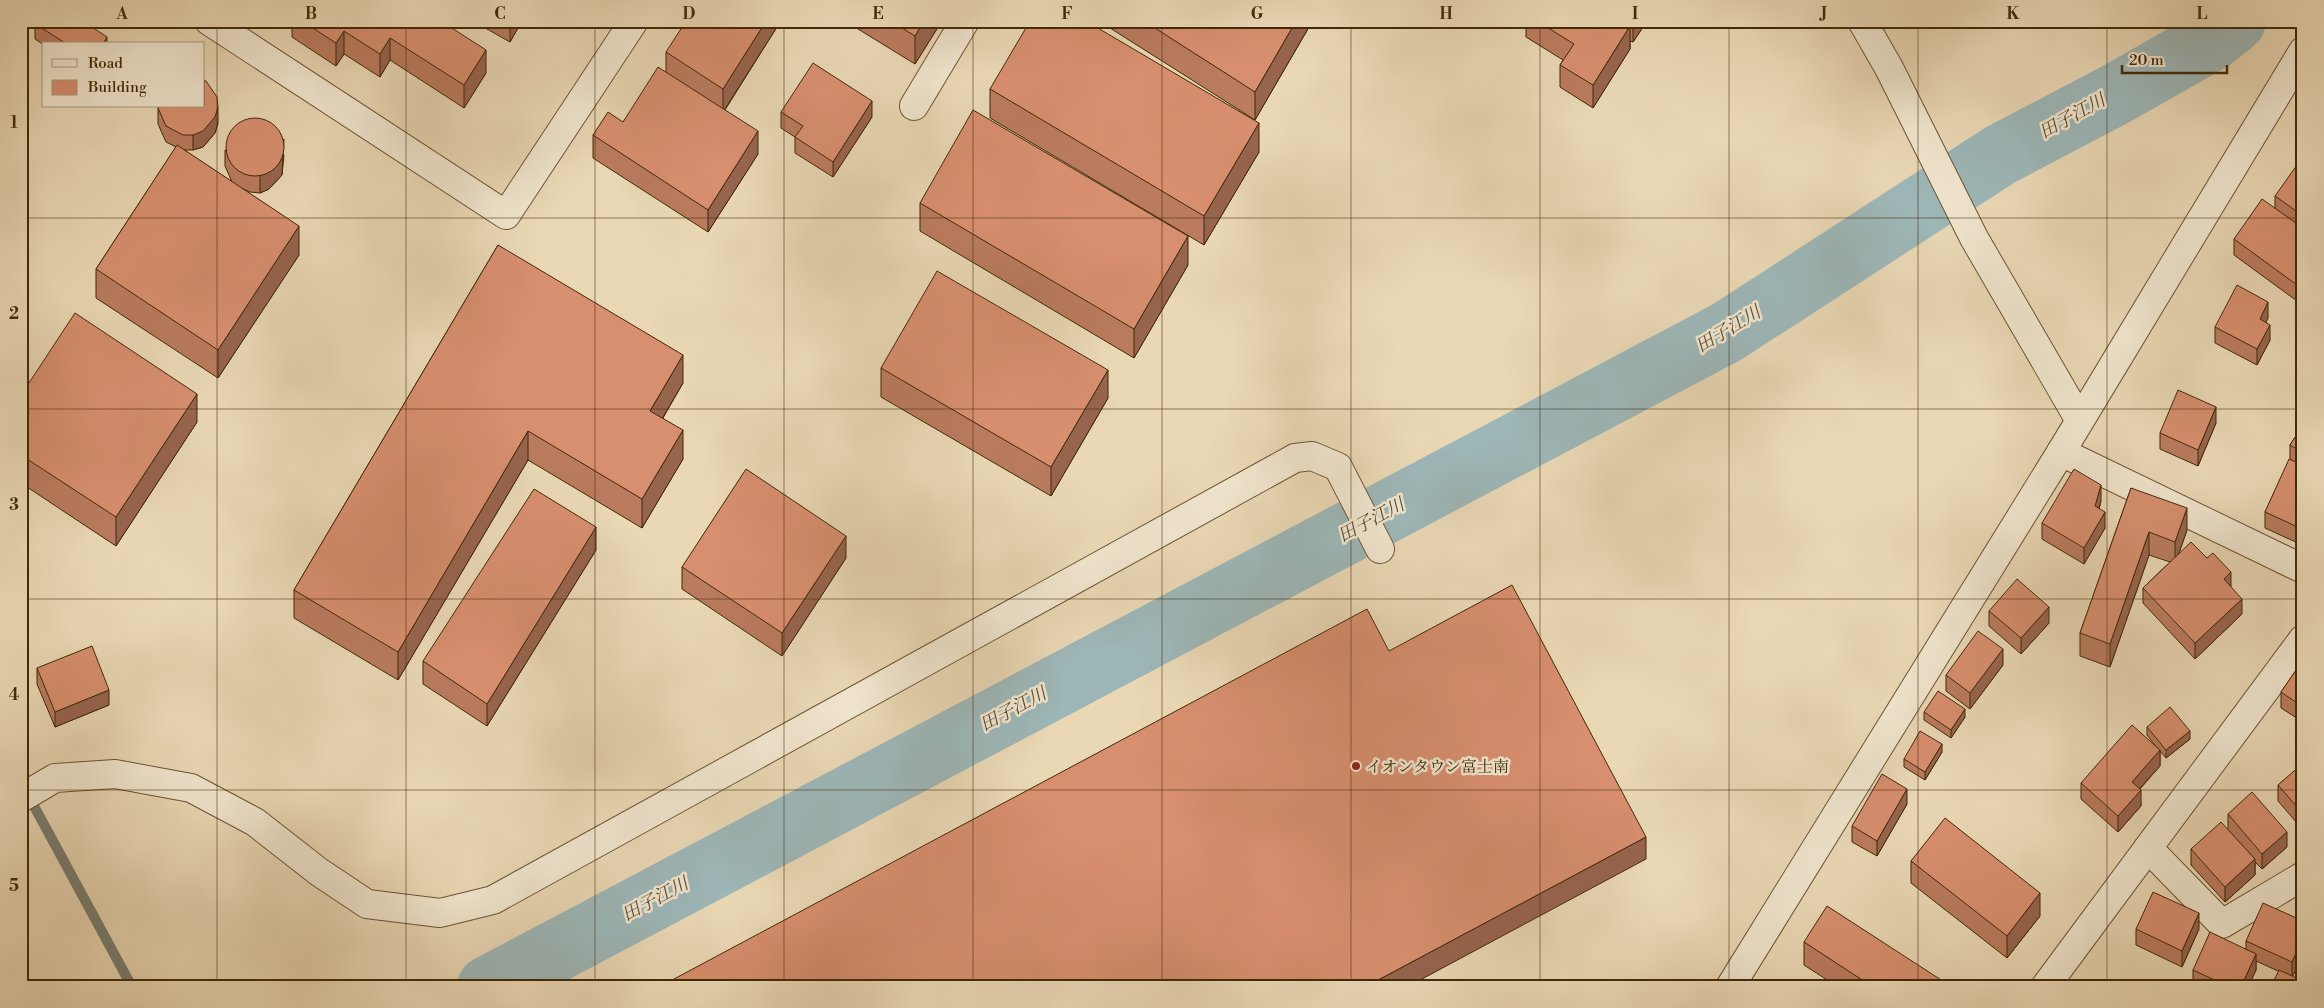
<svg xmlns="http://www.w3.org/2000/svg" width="2324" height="1008" font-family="'Libre Bodoni','Noto Serif JP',serif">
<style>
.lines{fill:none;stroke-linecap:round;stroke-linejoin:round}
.stream{stroke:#787e71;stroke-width:10}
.river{stroke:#9db7b8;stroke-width:62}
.minor-casing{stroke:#6b5532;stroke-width:30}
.minor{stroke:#f1e6cf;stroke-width:28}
.wall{fill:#ba7b5f;stroke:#412907}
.shaded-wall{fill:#97644e;stroke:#412907}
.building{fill:#d88f6f;stroke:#412907}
.grid{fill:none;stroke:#412907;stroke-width:1;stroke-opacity:0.55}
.poi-dot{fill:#8f2418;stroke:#f1e6cf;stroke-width:2}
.labels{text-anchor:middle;stroke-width:5;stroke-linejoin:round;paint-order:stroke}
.poi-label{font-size:16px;fill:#412907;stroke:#f1e6cf;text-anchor:start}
.water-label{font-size:18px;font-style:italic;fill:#584c33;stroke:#f1e6cf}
.neatline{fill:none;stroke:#412907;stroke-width:2}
.grid-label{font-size:16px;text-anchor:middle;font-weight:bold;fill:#412907}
</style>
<rect width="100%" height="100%" fill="#ead8b5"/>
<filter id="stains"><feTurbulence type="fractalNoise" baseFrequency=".004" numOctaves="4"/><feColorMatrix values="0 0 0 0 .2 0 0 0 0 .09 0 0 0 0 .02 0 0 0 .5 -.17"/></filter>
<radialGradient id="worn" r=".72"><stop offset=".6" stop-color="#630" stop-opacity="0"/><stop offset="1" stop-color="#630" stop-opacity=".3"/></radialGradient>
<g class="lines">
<!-- stream -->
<path class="stream" d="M21 782 132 987"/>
<!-- river -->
<path class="river" d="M488 987 1727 332 2000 155 2118 93 2213 39 2235 21"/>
<!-- minor casing -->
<g class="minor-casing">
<g id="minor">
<path d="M209 21 506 215 634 21"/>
<path d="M1862 21 1889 68 1974 238 2079 419"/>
<path d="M914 106 965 21"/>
<path d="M2061 452 2303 569"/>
<path d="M21 798 55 778 115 774 191 788 255 822 319 872 367 904 440 913 493 900 1295 458 1312 456 1338 467 1380 549"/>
<path d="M2148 848 2222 924 2303 876"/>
<path d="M1730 987 2061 452 2303 51"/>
<path d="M2045 987 2303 639"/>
</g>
</g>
<!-- minor -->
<use href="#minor" class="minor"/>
</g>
<!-- wall -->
<g class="wall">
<path d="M37 21H84L107 44H44V45L35 39V24Z"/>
<path d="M97 21H110L107 26Z"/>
<path d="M292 21H441L486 73 464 108 390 60 380 77 344 54 336 66 292 37Z"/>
<path d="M473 21H522L510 42Z"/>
<path d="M777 21V27L725 110 758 154 708 232 593 158V135L623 122 666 72V52Z"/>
<path d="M845 21H940V24L915 64Z"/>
<path d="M1099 21H1309V27L1255 120Z"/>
<path d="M1526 21H1647L1633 42 1630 41V49L1593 108 1560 87V65L1563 60 1526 37Z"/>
<path d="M990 89 1259 152 1204 245 990 118Z"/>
<path d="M158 108 218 123 215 133 203 147 193 150H184L232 182 225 166V150L284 155 282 175 269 189 260 193 250 192 241 188 299 255 218 378 96 298V269L176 147 166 142 158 124Z"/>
<path d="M781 112 872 117 833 177 795 153V137L781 128Z"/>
<path d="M2303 169V293L2297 301 2234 255V239L2275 208V196Z"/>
<path d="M920 203 1188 265 1134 358 920 231Z"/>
<path d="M498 245 683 383 663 418 683 459 642 528 528 460 398 680 294 618V590Z"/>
<path d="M2268 318 2266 322 2270 340 2257 365 2215 343V327Z"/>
<path d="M881 368 1108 398 1051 496 881 397Z"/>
<path d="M21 395 197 422 116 546 21 483Z"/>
<path d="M2216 423 2198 466 2160 449V433Z"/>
<path d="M2303 425V537L2300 544 2265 528V512L2290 459V445Z"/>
<path d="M2131 488 2187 530 2179 553 2231 587 2242 614 2195 659 2143 603V588L2170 562 2149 555 2110 667 2080 656V633Z"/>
<path d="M2101 501 2099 509 2105 528 2084 564 2042 539V523Z"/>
<path d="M596 550 487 726 423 684V661Z"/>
<path d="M846 558 782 656 682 589V567Z"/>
<path d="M1989 611 2049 623 2021 654 1989 626Z"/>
<path d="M2303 660V722L2281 708V692Z"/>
<path d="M2003 665 1970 709 1946 691V675Z"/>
<path d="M37 668 109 705 55 727 37 684Z"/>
<path d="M1924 712 1965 717 1951 738 1924 720Z"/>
<path d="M2147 727 2190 739 2166 758 2160 751V766L2140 789 2141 806 2118 832 2081 799V783L2159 750 2147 735Z"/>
<path d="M1942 752 1925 780 1904 767V759Z"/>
<path d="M2303 764V830L2278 801V785Z"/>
<path d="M1907 804 1877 856 1852 842V826Z"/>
<path d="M2228 814 2287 847 2262 869 2255 862V875L2225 902 2191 865V849L2228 829Z"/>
<path d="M1911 861 2040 916 2007 958 1911 883Z"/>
<path d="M2303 921 2292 977 2296 978V970L2303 956V987L2278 971 2256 961V970L2248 987H2195L2193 986V970L2246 949V941Z"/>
<path d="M2136 929H2199L2182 967 2136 945Z"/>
<path d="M1804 942 1952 987H1838L1804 965Z"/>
</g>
<!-- shaded-wall -->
<g class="shaded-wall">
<path d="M510 21H522L510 42Z"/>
<path d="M766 21H777V27L723 112V89Z"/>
<path d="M924 21H940V24L915 64V36Z"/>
<path d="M1296 21H1309V27L1255 120V92Z"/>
<path d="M1633 21H1647L1633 42Z"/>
<path d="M1630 26V49L1593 108V85Z"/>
<path d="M344 31V54L336 66V43Z"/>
<path d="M107 37V44H103Z"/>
<path d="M390 38V60L380 77V54Z"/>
<path d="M486 50V73L464 108V85Z"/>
<path d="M872 101V117L833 177V162Z"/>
<path d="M218 107V123L215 133 203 147 193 150V135Z"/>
<path d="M1259 123V152L1204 245V216Z"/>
<path d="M758 131V154L708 232V210Z"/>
<path d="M284 139 282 175 269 189 260 193V177Z"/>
<path d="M299 226V255L218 378V350Z"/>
<path d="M1188 236V265L1134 358V329Z"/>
<path d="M2303 277V293L2297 301V285Z"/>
<path d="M2268 302V318L2260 335V319Z"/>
<path d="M2270 325V340L2257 365V349Z"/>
<path d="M683 355V383L650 439V411Z"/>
<path d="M1108 370V398L1051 496V467Z"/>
<path d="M197 394V422L116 546V517Z"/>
<path d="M2216 407V423L2198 466V450Z"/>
<path d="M683 430V459L642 528V499Z"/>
<path d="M528 431V460L398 680V652Z"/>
<path d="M2101 485V501L2095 522V506Z"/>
<path d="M2187 508V530L2175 564V542Z"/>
<path d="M2105 512V528L2084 564V548Z"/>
<path d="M2303 521V537L2300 544V528Z"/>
<path d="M596 527V550L487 726V704Z"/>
<path d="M2149 532V555L2110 667V644Z"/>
<path d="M846 536V558L782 656V633Z"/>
<path d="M2231 572V588L2224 579Z"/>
<path d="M2242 599V614L2195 659V643Z"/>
<path d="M2049 607V623L2021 654V638Z"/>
<path d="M2003 649V665L1970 709V693Z"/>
<path d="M109 690V705L55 727V712Z"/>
<path d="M1965 709V717L1951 738V730Z"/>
<path d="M2190 731V739L2166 758V750Z"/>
<path d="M1942 744V752L1925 780V772Z"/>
<path d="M2160 750V766L2132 797V782Z"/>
<path d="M1907 789V804L1877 856V841Z"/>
<path d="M2141 790V806L2118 832V816Z"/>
<path d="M2287 832V847L2262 869V854Z"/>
<path d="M1646 837V859L1407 987H1365Z"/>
<path d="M2255 859V875L2225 902V887Z"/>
<path d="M2040 893V916L2007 958V936Z"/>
<path d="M2199 913V929L2182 967V951Z"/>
<path d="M2303 938V954L2292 978V962Z"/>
<path d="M2256 954V970L2248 987H2241Z"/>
</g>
<!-- building -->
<g class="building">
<path d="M37 21H83L107 37 103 44H67L35 24Z"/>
<path d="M302 21H441L486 50 464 85 390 38 380 54 344 31 336 43Z"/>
<path d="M686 21H766L723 89 666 52Z"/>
<path d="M891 21H924L915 36Z"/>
<path d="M1030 21H1086L1259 123 1204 216 990 89Z"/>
<path d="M1144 21H1296L1255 92Z"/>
<path d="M1537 21H1623L1630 26 1593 85 1560 65 1574 44Z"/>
<path d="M813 63 872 101 833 162 795 137 803 126 781 112Z"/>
<path d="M658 67 758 131 708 210 593 135 608 112 623 122Z"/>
<path d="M204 80 206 81 217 97 218 107 215 117 203 131 193 135H183L166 126 158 108 159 106H204Z"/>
<path d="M973 110 1188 236 1134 329 920 203Z"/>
<circle cx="255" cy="147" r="29"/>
<path d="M177 145 299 226 218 350 96 269Z"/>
<path d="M2297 165 2303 169V216L2275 196Z"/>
<path d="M2262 199 2303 228V277L2297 285 2234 239Z"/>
<path d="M498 245 683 355 650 411 683 430 642 499 528 431 398 652 294 590Z"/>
<path d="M937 271 1108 370 1051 467 881 368Z"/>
<path d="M2237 285 2268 302 2260 319 2270 325 2257 349 2215 327Z"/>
<path d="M75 313 197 394 116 517 21 455V395Z"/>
<path d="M2178 390 2216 407 2198 450 2160 433Z"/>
<path d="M2303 425V453L2290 445Z"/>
<path d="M2289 459 2303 465V521L2300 528 2265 512Z"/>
<path d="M746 469 846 536 782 633 682 567Z"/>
<path d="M2074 469 2101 485 2095 506 2105 512 2084 548 2042 523Z"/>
<path d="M2131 488 2187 508 2175 542 2149 532 2110 644 2080 633Z"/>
<path d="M534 489 596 527 487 704 423 661Z"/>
<path d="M2191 542 2207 558 2213 553 2231 572 2224 579 2242 599 2195 643 2143 588Z"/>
<path d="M2017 579 2049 607 2021 638 1989 611Z"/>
<path d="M1512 585 1646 837 1365 987H659L1367 609 1389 651Z"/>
<path d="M1978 631 2003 649 1970 693 1946 675Z"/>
<path d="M92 646 109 690 55 712 37 668Z"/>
<path d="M2303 660V707L2281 692Z"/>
<path d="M1938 691 1965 709 1951 730 1924 712Z"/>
<path d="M2170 707 2190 731 2166 750 2147 727Z"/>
<path d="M2132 725 2160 750 2132 782 2141 790 2118 816 2081 783Z"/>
<path d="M1920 731 1942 744 1925 772 1904 759Z"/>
<path d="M2302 764H2303V814L2278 785Z"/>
<path d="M1882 774 1907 789 1877 841 1852 826Z"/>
<path d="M2252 792 2287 832 2262 854 2228 814Z"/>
<path d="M1945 818 2040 893 2007 936 1911 861Z"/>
<path d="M2221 822 2255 859 2225 887 2191 849Z"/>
<path d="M2153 892 2199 913 2182 951 2136 929Z"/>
<path d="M2263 903 2303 921V938L2292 962 2246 941Z"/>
<path d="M1827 906 1952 987H1873L1804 942Z"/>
<path d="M2210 932 2256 954 2241 987H2230L2193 970Z"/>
<path d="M2303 956V973L2296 970Z"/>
<path d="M2279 970 2303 981V987H2271Z"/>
</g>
<!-- grid -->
<path class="grid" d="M217 21V987M406 21V987M595 21V987M784 21V987M973 21V987M1162 21V987M1351 21V987M1540 21V987M1729 21V987M1918 21V987M2107 21V987M21 218H2303M21 409H2303M21 599H2303M21 790H2303"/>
<!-- markers -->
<circle class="poi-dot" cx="1356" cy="766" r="5"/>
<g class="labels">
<!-- poi labels -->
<g class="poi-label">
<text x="1366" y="772">イオンタウン富士南</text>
</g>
<!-- water labels -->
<g class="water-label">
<text transform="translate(2072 116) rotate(-29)" y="6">田子江川</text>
<text transform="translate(1728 329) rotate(-31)" y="6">田子江川</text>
<text transform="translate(1371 520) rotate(-28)" y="6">田子江川</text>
<text transform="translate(1013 709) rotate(-28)" y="6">田子江川</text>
<text transform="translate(655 899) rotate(-28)" y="6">田子江川</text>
</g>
</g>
<!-- margin -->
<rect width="2324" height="1008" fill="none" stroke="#ead8b5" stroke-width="55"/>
<!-- legend -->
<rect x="42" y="42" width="162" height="65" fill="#f1e6cf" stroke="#ab9a7f"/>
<rect x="52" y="59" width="25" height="8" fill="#f1e6cf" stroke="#ab9a7f"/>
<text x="88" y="68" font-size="15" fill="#412907">Road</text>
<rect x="52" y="80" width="25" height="15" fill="#d88f6f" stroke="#ab9a7f"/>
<text x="88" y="92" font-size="15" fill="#412907">Building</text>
<!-- scale -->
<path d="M2122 65v8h105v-8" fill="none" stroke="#412907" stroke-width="2.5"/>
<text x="2129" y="65" font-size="15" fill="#412907" stroke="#f1e6cf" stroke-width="4" paint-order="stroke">20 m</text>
<rect x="28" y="28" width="2268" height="952" class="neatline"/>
<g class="grid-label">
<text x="122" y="19">A</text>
<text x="311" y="19">B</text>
<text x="500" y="19">C</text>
<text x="689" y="19">D</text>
<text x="878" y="19">E</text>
<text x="1067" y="19">F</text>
<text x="1257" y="19">G</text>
<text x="1446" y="19">H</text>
<text x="1635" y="19">I</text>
<text x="1824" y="19">J</text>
<text x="2013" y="19">K</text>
<text x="2202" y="19">L</text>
<text x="14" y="128">1</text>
<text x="14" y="319">2</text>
<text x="14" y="510">3</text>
<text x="14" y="700">4</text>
<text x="14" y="891">5</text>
</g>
<rect width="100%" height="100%" filter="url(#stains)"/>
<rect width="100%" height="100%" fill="url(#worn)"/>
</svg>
